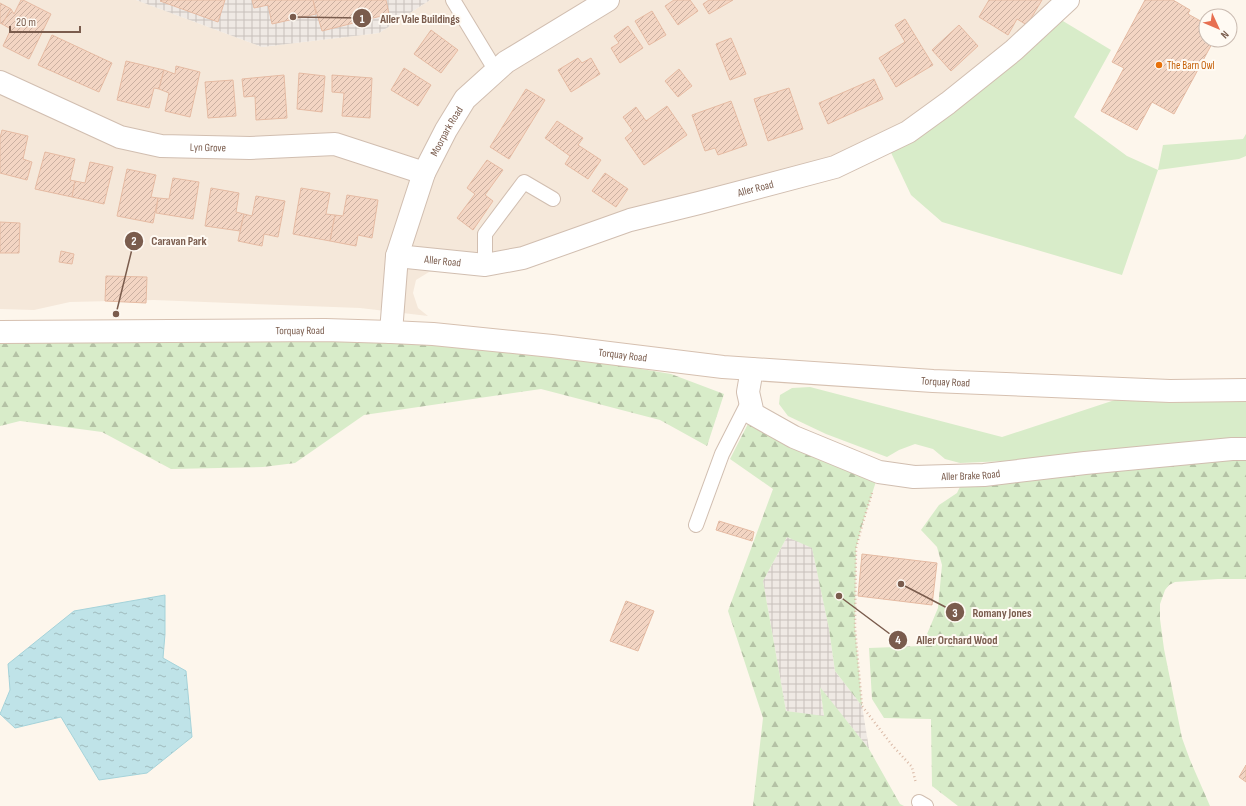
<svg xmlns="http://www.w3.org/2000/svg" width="1246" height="806" font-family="'Sofia Sans Condensed',sans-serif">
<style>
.residential{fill:#f5e8da}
.industrial{fill:url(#industrial-grid)}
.grass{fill:#d8ecc9}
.forest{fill:url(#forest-firs)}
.water{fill:url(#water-ripples);stroke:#a5d3da}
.building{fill:url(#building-hatch);stroke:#e6bba3}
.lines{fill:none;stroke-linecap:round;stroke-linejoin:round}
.lane-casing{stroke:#d1beb0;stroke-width:16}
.street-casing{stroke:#d1beb0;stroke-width:24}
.secondary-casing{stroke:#d6c0b0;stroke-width:24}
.path{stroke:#d9b8a5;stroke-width:2.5;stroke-dasharray:1 3;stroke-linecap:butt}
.lane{stroke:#fff;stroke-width:14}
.street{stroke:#fff;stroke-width:22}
.secondary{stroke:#fff;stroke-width:22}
.food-dot{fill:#e8710a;stroke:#fffaf3;stroke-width:1.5}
.labels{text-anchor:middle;stroke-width:4;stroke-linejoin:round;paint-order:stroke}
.food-label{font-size:11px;fill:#c56008;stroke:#fffaf3;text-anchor:start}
.street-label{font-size:11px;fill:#7a5c4d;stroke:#fffaf3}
.leader{fill:none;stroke:#7a5c4d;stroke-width:1.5}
.callout-dot{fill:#7a5c4d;stroke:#fffaf3;stroke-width:1.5}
.mark-label{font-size:12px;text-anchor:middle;font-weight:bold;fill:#fff}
.callout-label{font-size:12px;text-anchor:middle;font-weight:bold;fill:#7a5c4d;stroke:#fffaf3;stroke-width:4;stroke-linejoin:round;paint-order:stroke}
</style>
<defs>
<pattern id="industrial-grid" width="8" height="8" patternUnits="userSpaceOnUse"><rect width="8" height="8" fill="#efe9e4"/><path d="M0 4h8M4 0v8" fill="none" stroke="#c7c0bb"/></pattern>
<pattern id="forest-firs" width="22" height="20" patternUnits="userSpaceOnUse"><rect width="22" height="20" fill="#d8ecc9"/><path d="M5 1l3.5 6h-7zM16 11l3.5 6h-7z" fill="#b4c2a5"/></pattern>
<pattern id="water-ripples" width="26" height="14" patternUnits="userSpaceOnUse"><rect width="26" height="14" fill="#bfe3e8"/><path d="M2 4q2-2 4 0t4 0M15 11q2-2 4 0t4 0" fill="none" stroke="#a0bbbe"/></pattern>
<pattern id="building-hatch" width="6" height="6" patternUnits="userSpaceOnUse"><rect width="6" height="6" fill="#f3d5c3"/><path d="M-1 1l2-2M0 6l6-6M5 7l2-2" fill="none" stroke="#cab0a1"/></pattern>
</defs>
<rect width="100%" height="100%" fill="#fdf6ec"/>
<!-- residential -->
<path class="residential" d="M0 0H136L262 47 379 33 430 0H1068L1014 50 835 167 485 265 429 272 416 280 413 293 418 308 428 316 360 308 154 300 70 302 34 310 0 309Z"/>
<!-- industrial -->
<g class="industrial">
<path d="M136 0H430L379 33 262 47Z"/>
<path d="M787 537 812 547 829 629 835 671 862 706 869 749 820 688 824 717 786 711 763 581Z"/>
</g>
<!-- grass -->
<g class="grass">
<path d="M1053 15 1111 50 1074 117 1127 156 1158 170 1163 145 1243 139 1246 134V156L1239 159 1158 170 1122 275 942 222 911 195 886 142Z"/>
<path d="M810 387 1002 437 1124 397 1246 400V442L1032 460 960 463 945 459 933 449 915 444 899 450 887 457 826 434 788 416 779 404 780 395 792 388Z"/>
</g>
<!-- forest -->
<g class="forest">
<path d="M0 332 433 334 671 374 724 394 707 446 660 420 541 389 364 415 295 463 263 467 171 469 102 432 20 421 0 426Z"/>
<path d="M753 414 879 472 863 522 856 548 855 628 862 706 835 671 829 629 812 548 787 537 763 581 786 711 824 716 820 687 869 749 900 804 904 806H753L763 718 728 611 773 489 730 459Z"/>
<path d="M1246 449V579H1218L1175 582 1169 585 1165 590 1160 604V619L1164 649 1182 738 1190 760 1210 806H958L932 786 931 719 884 718 872 699 869 648 922 646 938 608 942 565 937 547 921 530 939 505 957 493 965 476Z"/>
</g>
<!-- water -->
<path class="water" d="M165 595V634L163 658 186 671 192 737 147 773 99 780 61 717 15 728 0 714 10 690 8 664 74 611Z"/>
<!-- building -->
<g class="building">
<path d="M21 0H23L51 14 29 59 3 46 11 29 2 24 11 9 14 14Z"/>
<path d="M161 0H225L218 22 160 1Z"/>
<path d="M252 0H313L316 14 272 24 268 5 254 8Z"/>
<path d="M313 0H386L389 14 322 31Z"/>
<path d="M674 0H690L698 11 678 25 665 6Z"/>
<path d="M709 0H733L709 14 703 4Z"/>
<path d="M989 0H1042L1027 25 1017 19 1008 35 979 17Z"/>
<path d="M1145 0H1173L1190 10 1188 14 1206 24V40H1214L1174 114 1152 102 1137 130 1101 111 1124 68 1112 62Z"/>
<path d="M0 3 11 9 2 24 0 23Z"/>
<path d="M652 11 666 35 649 45 635 21Z"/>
<path d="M905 19 933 65 896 87 879 58 905 42 895 25Z"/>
<path d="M959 25 978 46 951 71 932 50Z"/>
<path d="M628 26 643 48 620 63 611 48 619 43 614 36Z"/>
<path d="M431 30 458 50 441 73 414 54Z"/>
<path d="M52 35 112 63 99 92 38 65Z"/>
<path d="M731 38 746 74 730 80 716 44Z"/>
<path d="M578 58 582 63 591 58 600 74 571 92 558 70Z"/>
<path d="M126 61 164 70 159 89 154 88 149 108 117 100Z"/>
<path d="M176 66 200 72 190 117 165 111 169 93 159 89 164 70 175 74Z"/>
<path d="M404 68 431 85 418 106 391 90Z"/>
<path d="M679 69 692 86 678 97 665 81Z"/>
<path d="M299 73 325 76 322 112 297 109Z"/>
<path d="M284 75 287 118 256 120 255 96 244 97 242 79Z"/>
<path d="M332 75 372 78 370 118 342 116 344 93 332 92Z"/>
<path d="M874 79 883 99 828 124 819 103Z"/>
<path d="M233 80 236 116 208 118 205 82Z"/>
<path d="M789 88 803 129 768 141 754 99Z"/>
<path d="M526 89 545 100 509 159 490 147Z"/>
<path d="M731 101 747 145 718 155 715 148 705 151 692 115Z"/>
<path d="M667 106 687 135 644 165 625 138 633 131 623 117 636 107 646 121Z"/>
<path d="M557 121 583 138 578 145 601 160 588 179 565 164 570 156 545 138Z"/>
<path d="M2 130 28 136 23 159 32 162 27 180 0 173V138Z"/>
<path d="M45 152 75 159 70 180 75 181 72 197 35 189Z"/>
<path d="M487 160 503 170 485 195 493 201 473 230 457 218 475 194 467 188Z"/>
<path d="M90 162 113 167 104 204 72 197 75 181 85 183Z"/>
<path d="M127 169 156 175 151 197 158 198 153 223 117 216Z"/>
<path d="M605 173 628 189 616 207 592 191Z"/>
<path d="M173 178 199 182 193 219 156 213 158 198 169 199Z"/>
<path d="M211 188 239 193 236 212 244 214 240 231 205 226Z"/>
<path d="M301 188 330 193 326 214 335 215 330 241 293 234Z"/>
<path d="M347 195 378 200 372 238 358 235 356 246 330 241 335 215 343 216Z"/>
<path d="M256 196 285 201 278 237 264 234 262 246 238 241 244 214 252 216Z"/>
<path d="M0 222 20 223 19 253H0Z"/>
<path d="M61 251 74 254 72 264 59 262Z"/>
<path d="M106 276 147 277 146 303 105 301Z"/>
<path d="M719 521 754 532 752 541 716 530Z"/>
<path d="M862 554 937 563 932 605 858 596Z"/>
<path d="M626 601 654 611 638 651 610 641Z"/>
<path d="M1246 765V782L1239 777Z"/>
</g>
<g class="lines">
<!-- lane casing -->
<g class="lane-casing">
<g id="lane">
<path d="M453 0 496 71"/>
<path d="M485 265V234L524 182 553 199"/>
<path d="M696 525 722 454 750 399"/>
<path d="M919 802 926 806"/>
</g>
</g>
<!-- street casing -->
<g class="street-casing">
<g id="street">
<path id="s1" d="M0 82 120 137 161 146 250 148 335 144 424 173"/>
<path id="s2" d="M397 256 485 265 523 258 630 220 699 203 835 167 908 132 948 103 1014 50 1068 0"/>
<path id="s3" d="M391 332 397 256 424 173 446 130 465 99 506 62 608 0"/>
<path id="s4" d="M752 369 748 392 753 414 794 437 879 472 914 477 984 475 1085 463 1232 449H1246"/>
</g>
</g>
<!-- secondary casing -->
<g class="secondary-casing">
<g id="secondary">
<path id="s5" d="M0 332 325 330 391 332 433 334 552 346 723 367 933 381 1170 391 1246 390"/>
</g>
</g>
<!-- path -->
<path class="path" d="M872 493 863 522 856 548 855 628 862 706 892 745 912 767 916 784"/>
<!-- lane -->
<use href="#lane" class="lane"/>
<!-- street -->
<use href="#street" class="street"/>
<!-- secondary -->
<use href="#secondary" class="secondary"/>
</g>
<!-- markers -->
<circle class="food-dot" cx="1159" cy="65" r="4"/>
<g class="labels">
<!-- food labels -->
<g class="food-label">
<text x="1167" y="69">The Barn Owl</text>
</g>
<!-- street labels -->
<g class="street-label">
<text dy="4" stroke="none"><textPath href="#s3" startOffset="211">Moorpark Road</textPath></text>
<text dy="4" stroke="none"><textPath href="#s1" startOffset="221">Lyn Grove</textPath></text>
<text dy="4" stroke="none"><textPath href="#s2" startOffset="370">Aller Road</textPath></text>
<text dy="4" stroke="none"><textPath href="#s2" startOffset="46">Aller Road</textPath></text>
<text dy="4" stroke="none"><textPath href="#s5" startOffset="300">Torquay Road</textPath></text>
<text dy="4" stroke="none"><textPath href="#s5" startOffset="624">Torquay Road</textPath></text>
<text dy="4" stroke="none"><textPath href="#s5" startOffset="948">Torquay Road</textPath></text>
<text dy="4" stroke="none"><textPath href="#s4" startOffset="277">Aller Brake Road</textPath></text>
</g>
</g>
<!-- callouts -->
<path class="leader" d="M293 17L362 18M116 314L134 241M901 584L955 612M839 596L898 640"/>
<g class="callout-dot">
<circle cx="293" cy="17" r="4"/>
<circle cx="116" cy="314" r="4"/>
<circle cx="901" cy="584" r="4"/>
<circle cx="839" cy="596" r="4"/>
<circle cx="362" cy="18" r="10"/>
<circle cx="134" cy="241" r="10"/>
<circle cx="955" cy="612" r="10"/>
<circle cx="898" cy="640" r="10"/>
</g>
<g class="mark-label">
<text x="362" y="23">1</text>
<text x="134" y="245">2</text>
<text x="955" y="617">3</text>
<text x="898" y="644">4</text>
</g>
<g class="callout-label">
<text x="420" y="23">Aller Vale Buildings</text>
<text x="179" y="245">Caravan Park</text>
<text x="1002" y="617">Romany Jones</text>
<text x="957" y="644">Aller Orchard Wood</text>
</g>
<!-- north arrow -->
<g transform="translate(1218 28) rotate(134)"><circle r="19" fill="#fffaf3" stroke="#cabbb1"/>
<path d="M0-3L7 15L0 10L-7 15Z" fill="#e76f51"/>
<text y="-6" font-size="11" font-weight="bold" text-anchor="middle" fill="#7a5c4d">N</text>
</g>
<!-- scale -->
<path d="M10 26v6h70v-6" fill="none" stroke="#7a5c4d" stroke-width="2"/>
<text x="16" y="26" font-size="12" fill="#7a5c4d" stroke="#fffaf3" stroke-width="3" paint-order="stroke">20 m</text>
</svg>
